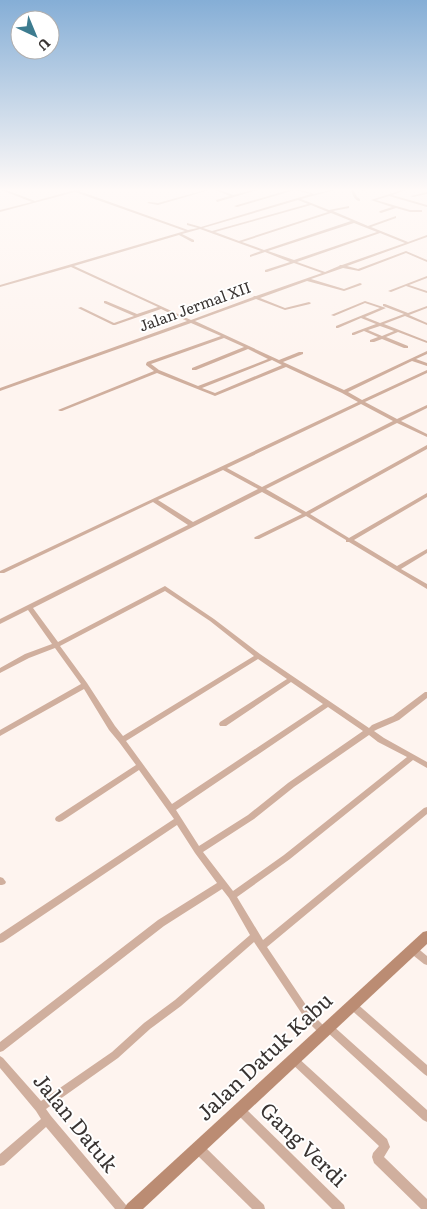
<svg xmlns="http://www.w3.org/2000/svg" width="427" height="1209" font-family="Literata,serif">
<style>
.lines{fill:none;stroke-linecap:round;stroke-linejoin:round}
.street{fill:#d0af9e;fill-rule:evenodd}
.secondary{fill:#bb8c73;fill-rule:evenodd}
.labels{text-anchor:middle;stroke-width:4;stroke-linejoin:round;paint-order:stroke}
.far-street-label{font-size:15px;fill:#393432;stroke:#fff}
.near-street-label{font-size:21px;fill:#393432;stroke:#fff}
</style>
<rect width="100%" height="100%" fill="#fef4ef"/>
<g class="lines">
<!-- street -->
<g class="street">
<path d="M1 189H4L35 201 75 190 85 189V190L79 191 188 230 198 228 187 225V223L201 227 311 194 295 190 237 207 234 206 292 189H297L314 194 335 189V190L301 199 329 210 349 206V208L333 211 368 226 396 216V218L371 227 408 242 427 235V237L347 266 358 269 406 251 427 260V262L406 253 359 271 343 268 311 279 344 289 360 283 362 284 361 285 344 291 307 281 260 298 285 308 309 302 311 303 310 304 285 310 256 299 195 321 279 360 299 352H303V354L283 362 344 390 427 351V354L416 359 427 363V366L412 361 348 392 362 400 427 370V373L365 402 397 419 427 405V408L401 421 427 434V437L397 423 266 489 306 512 427 445V449L310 514 349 538 427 493V497L354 540 397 566 427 549V553L401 569 427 584V589L349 542H346V540L306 516 259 539H255L254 538 255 537 302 514 262 492 33 608 58 642 165 586 214 619 260 654 369 728 372 725 393 716 425 692H427V698L399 720 378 729 374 731 384 738 427 762V768L413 760 290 859 237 897 263 940 424 808 427 807V814L267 947 312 1014 324 1026 325 1024 328 1023 331 1024 427 1110V1122L423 1120 327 1032 326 1034 323 1035 320 1034 306 1020 254 942 181 1006 150 1029 118 1058 46 1109 51 1116 126 1205 127 1209H115L46 1127 4 1165 0 1166V1154L41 1119 36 1111 0 1068V1056L3 1058 41 1101 112 1052 144 1023 175 1000 250 935 229 898 222 889 164 926 3 1051 0 1052V1042L158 920 217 883 195 853 177 825 3 942 0 943V934L174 819 139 770 62 821 59 822 56 821 55 819 56 817 136 765 119 742 109 730 84 689 0 736V730L81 684 55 648 29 658 0 673V668L25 654 52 644 28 610 0 624V619L188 525 153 502 4 573H0V571L358 402 342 393 286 367 215 396 157 373 62 411H60L58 410 154 371 146 365V364L147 362 221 336 191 323 0 391V388L187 321 161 309 115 325H113L78 308 81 307 114 323 134 316 104 303V301H106L137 314 158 307 71 267 0 287V285L185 231 75 192 0 212V210L32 202 1 190ZM298 200 308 204 212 231 203 228ZM311 205 328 212 239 241 215 232ZM331 213 351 221 264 250 242 242ZM354 223 377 232 294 260 268 251ZM200 229 261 251 250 255V257L265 252 290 262 265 270V272H267L294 263 322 273 256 296H254L253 297 191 320 74 266 179 235 192 242H194V240L182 234ZM380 233 405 243 342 265H340L339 266 325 272 297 262ZM224 338 244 347 192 368V370H196L248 349 268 359 198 386 159 370 151 364ZM272 360 282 365 215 393 202 388ZM361 404 393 421 262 487 227 468ZM223 470 258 489 193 522 158 500ZM165 591 210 621 254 656 123 736 115 726 87 683 60 646ZM258 659 287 679 220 722 219 724 220 726H226L291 682 323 704 172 804 126 741ZM328 707 363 731 288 783 248 815 199 846 176 810ZM369 735 378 742 407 757 284 855 233 891 203 852 254 819 294 787Z"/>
<path d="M209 189H213L158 205 147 203 149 202 158 203Z"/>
<path d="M213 189H217L233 195 257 189H261L217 202 216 200 230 196Z"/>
<path d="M350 189H353L357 197 360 199V201C354 201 353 194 350 189Z"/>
<path d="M361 189H369L362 191Z"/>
<path d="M405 189H409L392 195 427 205V207L389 196 376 200 410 210H422V212H410L396 208 381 213 379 212 380 211 392 207 371 200Z"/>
<path d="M427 192V194L413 197 411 196Z"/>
<path d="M427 276V278L409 285 427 291V293L406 286 391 292 388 291Z"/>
<path d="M365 301 386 308 365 317 380 323 404 314 383 306V304H385L408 313 427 306V308L409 315 427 323V325L405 316 384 324 427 341V343L398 332 386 337 408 346V348H404L382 339 374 342H370V340L378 337 364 331 354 335H352V333L376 324 361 318 338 328H336V326L380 308 365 303 334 316 331 315ZM380 326 394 331 382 336 368 330Z"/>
<path d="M0 877 3 878 6 882 5 884 2 885H0Z"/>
<path d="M412 945 415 946 427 956V965L424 964 409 952 408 949 409 946Z"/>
<path d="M352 1001 355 1002 427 1065V1076L424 1074 349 1008 347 1005 349 1002Z"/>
<path d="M293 1054 296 1056 387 1139 390 1147 384 1157 427 1199V1209H421L374 1163 372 1157 373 1153 379 1146 290 1062 288 1059 290 1056Z"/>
<path d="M240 1105 244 1107 344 1205 345 1209H332L236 1113 235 1110 236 1107Z"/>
<path d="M198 1143 202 1144 264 1205 265 1209H252L194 1152 193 1148 194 1144Z"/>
</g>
<!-- secondary -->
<path class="secondary" d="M427 931V944L143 1209H124L127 1204 423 932Z"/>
</g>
<!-- sky -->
<linearGradient id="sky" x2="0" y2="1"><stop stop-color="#85aed6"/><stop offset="0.53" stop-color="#fffaf8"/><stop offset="1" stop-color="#fffaf8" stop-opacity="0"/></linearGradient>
<rect width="427" height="358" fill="url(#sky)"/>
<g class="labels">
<!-- far-street labels -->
<g class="far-street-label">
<text transform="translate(195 307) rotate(-20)" y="5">Jalan Jermal XII</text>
</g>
<!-- near-street labels -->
<g class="near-street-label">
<text transform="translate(265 1057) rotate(-43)" y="7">Jalan Datuk Kabu</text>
<text transform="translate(75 1123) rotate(51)" y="7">Jalan Datuk</text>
<text transform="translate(303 1145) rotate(44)" y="7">Gang Verdi</text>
</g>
</g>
<!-- north arrow -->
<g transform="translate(35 35) rotate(136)"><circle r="24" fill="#ffffff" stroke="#b0aead"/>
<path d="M0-4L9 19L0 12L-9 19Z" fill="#3d7c90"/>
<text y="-8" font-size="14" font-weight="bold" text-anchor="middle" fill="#393432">U</text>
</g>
</svg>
